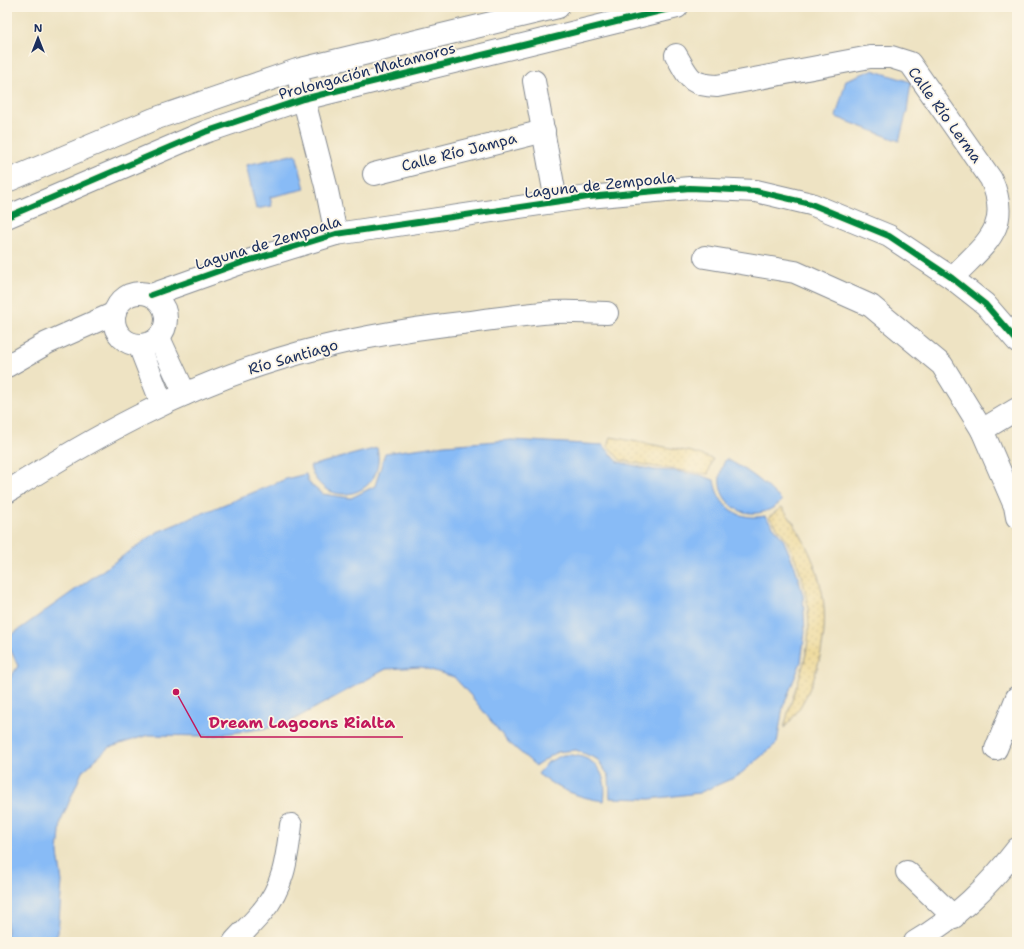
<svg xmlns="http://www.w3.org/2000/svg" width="1024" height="949" font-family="'Shantell Sans',sans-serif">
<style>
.sand{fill:url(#sand-dots);stroke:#84847e}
.water{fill:#88bbf6;stroke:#5275aa}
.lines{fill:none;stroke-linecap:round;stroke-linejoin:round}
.minor-casing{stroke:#848990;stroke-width:24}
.minor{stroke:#fff;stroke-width:22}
.cycleway-casing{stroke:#fcf5e5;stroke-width:8}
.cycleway{stroke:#00873e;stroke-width:6}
.labels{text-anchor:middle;stroke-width:3.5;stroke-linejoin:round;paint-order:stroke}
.street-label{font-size:15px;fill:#1b2f5e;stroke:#fcf5e5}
.leader{fill:none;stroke:#c2185b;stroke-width:1.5}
.callout-dot{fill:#c2185b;stroke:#fcf5e5;stroke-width:1.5}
.callout-label{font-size:16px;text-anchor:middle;font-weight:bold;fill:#c2185b;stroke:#fcf5e5;stroke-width:3.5;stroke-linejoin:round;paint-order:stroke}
</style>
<defs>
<pattern id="sand-dots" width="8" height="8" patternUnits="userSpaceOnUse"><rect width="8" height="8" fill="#eeda9e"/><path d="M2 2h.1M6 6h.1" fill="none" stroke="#ccbb8a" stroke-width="1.8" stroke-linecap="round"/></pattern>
</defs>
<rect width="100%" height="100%" fill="#fcf5e5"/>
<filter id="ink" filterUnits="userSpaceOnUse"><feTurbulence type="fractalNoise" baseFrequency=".025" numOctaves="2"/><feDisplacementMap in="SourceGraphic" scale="8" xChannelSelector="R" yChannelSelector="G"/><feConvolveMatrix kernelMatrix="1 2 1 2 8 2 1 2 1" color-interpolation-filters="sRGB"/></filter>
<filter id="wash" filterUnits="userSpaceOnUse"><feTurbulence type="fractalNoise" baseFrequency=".012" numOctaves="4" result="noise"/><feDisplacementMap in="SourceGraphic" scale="16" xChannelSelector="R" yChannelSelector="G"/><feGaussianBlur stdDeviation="0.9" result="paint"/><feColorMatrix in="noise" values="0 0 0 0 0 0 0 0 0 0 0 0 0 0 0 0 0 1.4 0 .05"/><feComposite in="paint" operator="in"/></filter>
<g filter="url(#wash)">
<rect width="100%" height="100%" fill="#eee3c3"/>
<!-- sand -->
<g class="sand">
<path d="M611 437 692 452 713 459 708 474 656 467 620 460 608 446Z"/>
<path d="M782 507C799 529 813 555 820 583 833 629 817 694 784 728 789 706 798 684 804 662 815 622 806 574 785 538 781 531 774 524 769 517Z"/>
</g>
<!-- water -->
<g class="water">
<path d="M872 70 911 82 907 111 899 141 836 117 846 80Z"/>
<path d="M296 154 305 189 270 197 272 206 256 209 246 165Z"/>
<path d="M511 440 603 445 618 462 654 470 675 471 700 475 714 480C718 507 738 521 765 516L783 539 795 567 803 595 805 632 801 662 783 707 777 743 738 776 699 793 650 799 610 798 609 776 597 759 576 750 557 752 536 766 506 740 472 697 454 677 421 667 386 669 282 726 210 736 148 735 108 748 82 772 61 821 58 853 62 882 58 933 53 942H7V683L18 666 7 642V638L157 532 286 479 306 474 308 482 322 494 351 498 375 486 385 453 445 445Z"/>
<path d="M377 448C388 497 323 513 310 466Z"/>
<path d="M726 459C748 470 765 483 782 501 749 532 703 499 726 459Z"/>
<path d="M563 755C593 753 609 772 604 801 579 798 558 789 538 774L548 762Z"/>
</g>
</g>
<g filter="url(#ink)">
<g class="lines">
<!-- minor casing -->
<g class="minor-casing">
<g id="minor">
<path d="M676 55C689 77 689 85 717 86L870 57H891L910 63 991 179C1013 229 984 244 952 278"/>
<path d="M534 81 556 201"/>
<path d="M300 85 326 186 336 234"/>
<path d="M374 174 544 131"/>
<path d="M7 181 154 119 297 70 558 7"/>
<path d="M7 217 205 132 303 99 677 7"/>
<path d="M705 257 795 272 871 306 942 365 982 430"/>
<circle cx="140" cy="319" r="26"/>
<path d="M151 295 241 263 336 234 588 197 690 188 756 191 811 204 889 236 952 278 985 304 1017 341"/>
<path d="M159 338 185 394"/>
<path d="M139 345 162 404"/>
<path d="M7 366 47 343 115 313"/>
<path d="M1017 409 982 430 1015 506 1017 517"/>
<path d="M7 492C92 438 182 388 279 359 341 340 406 329 470 322 499 318 527 314 556 312 573 311 590 313 607 313"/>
<path d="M996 749 1017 697"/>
<path d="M907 872 954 917"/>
<path d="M234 942C243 932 253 923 262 912 284 887 287 857 291 825"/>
<path d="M915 942C957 917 987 888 1017 849"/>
</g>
</g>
<!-- minor -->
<use href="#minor" class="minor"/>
<!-- cycleway casing -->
<g class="cycleway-casing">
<g id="cycleway">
<path d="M7 217 205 132 303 99 677 7"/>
<path d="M151 295 241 263 336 234 588 197 690 188 756 191 811 204 889 236 952 278 985 304 1017 341"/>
</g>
</g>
<!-- cycleway -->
<use href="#cycleway" class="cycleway"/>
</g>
</g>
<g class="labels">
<!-- street labels -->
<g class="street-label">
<text transform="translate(367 71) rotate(-15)" y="5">Prolongación Matamoros</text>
<text transform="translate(945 115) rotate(54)" y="5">Calle Río Lerma</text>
<text transform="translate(459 152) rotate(-14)" y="5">Calle Río Jampa</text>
<text transform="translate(600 185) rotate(-6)" y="5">Laguna de Zempoala</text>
<text transform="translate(268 243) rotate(-17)" y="5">Laguna de Zempoala</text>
<text transform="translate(293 357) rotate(-16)" y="5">Río Santiago</text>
</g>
</g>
<!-- callouts -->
<path class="leader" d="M176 692L201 737H403"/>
<circle class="callout-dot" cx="176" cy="692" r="4"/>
<g class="callout-label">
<text x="302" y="728">Dream Lagoons Rialta</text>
</g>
<!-- margin -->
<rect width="1024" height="949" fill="none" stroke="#fcf5e5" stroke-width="24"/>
<!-- north arrow -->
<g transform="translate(38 38)" stroke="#fcf5e5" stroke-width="3" paint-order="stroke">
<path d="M0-3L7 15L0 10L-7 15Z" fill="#1b2f5e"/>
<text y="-6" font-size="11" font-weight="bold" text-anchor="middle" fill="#1b2f5e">N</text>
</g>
</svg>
